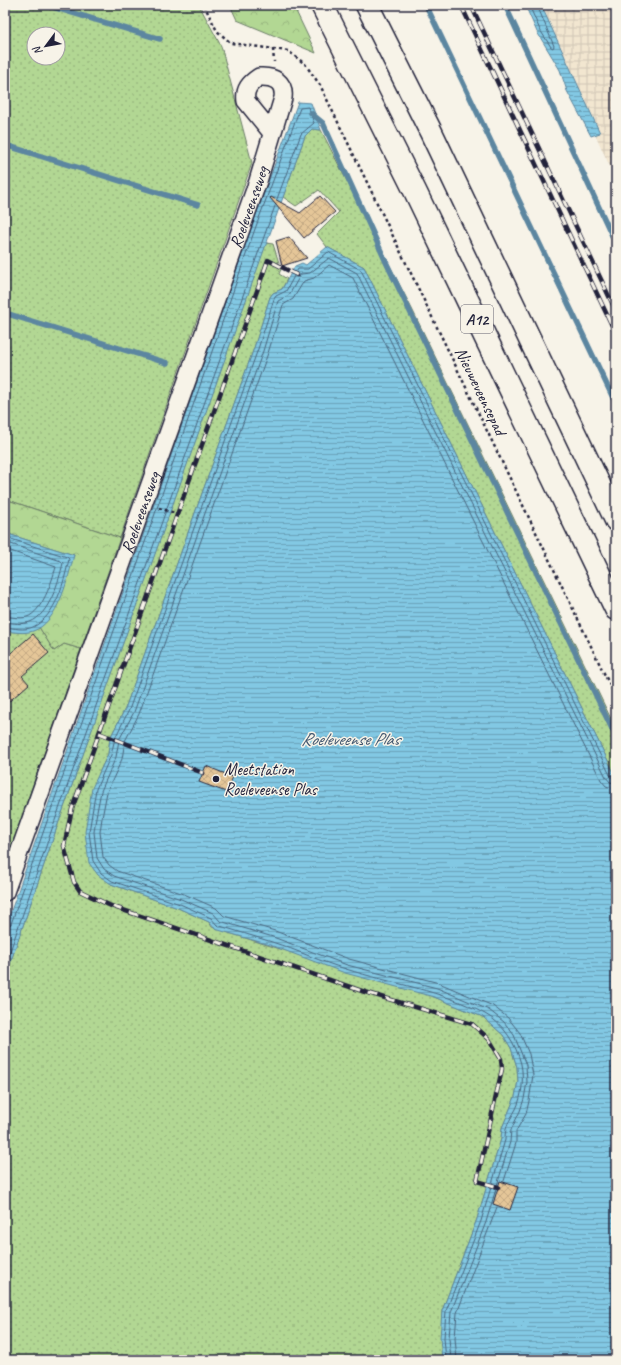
<svg xmlns="http://www.w3.org/2000/svg" width="621" height="1365" font-family="Caveat,sans-serif">
<style>
.industrial{fill:url(#industrial-grid)}
.grass{fill:url(#grass-dots);stroke:#6a7c67;fill-rule:evenodd}
.forest{fill:url(#forest-crowns);stroke:#6a7c67}
.water{fill:url(#water-rules);stroke:#5c86a0}
.lines{fill:none;stroke-linecap:round;stroke-linejoin:round}
.shore{stroke:#48647e;stroke-width:1}
.stream{stroke:#5c86a0;stroke-width:5.5}
.building{fill:url(#building-cross-hatch);stroke:#22223b}
.minor-casing{stroke:#22223b;stroke-width:20}
.highway-casing{stroke:#22223b;stroke-width:25}
.path{stroke:#22223b;stroke-width:2.5;stroke-dasharray:3 3;stroke-linecap:butt}
.minor{stroke:#f7f3e8;stroke-width:17}
.highway{stroke:#f7f3e8;stroke-width:22}
.rail-casing{stroke:#22223b;stroke-width:4.5}
.rail{stroke:#f7f3e8;stroke-width:3;stroke-dasharray:9;stroke-linecap:butt}
.poi-dot{fill:#22223b;stroke:#f7f3e8;stroke-width:1.5}
.labels{text-anchor:middle;stroke-width:3;stroke-linejoin:round;paint-order:stroke}
.shield{fill:#f7f3e8;stroke:#62616f;stroke-width:1}
.shield-label{font-size:16px;font-weight:bold;fill:#22223b}
.street-label{font-size:17px;fill:#22223b;stroke:#f7f3e8}
.poi-label{font-size:17px;fill:#22223b;stroke:#f7f3e8;text-anchor:start}
.water-label{font-size:18px;font-style:italic;fill:#3f546d;stroke:#f7f3e8}
</style>
<defs>
<pattern id="industrial-grid" width="8" height="8" patternUnits="userSpaceOnUse"><rect width="8" height="8" fill="#f2e6d0"/><path d="M0 4h8M4 0v8" fill="none" stroke="#cfc5b4"/></pattern>
<pattern id="grass-dots" width="8" height="8" patternUnits="userSpaceOnUse"><rect width="8" height="8" fill="#b2d793"/><path d="M2 2h.1M6 6h.1" fill="none" stroke="#99b880" stroke-width="1.8" stroke-linecap="round"/></pattern>
<pattern id="forest-crowns" width="20" height="18" patternUnits="userSpaceOnUse"><rect width="20" height="18" fill="#b2d793"/><path d="M2 6a3 3 0 1 1 6 0M12 15a3 3 0 1 1 6 0" fill="none" stroke="#99b880"/></pattern>
<pattern id="water-rules" width="6" height="5" patternUnits="userSpaceOnUse"><rect width="6" height="5" fill="#82c8e3"/><path d="M0 2.5h6" fill="none" stroke="#6aa2b9"/></pattern>
<pattern id="building-cross-hatch" width="8" height="8" patternUnits="userSpaceOnUse"><rect width="8" height="8" fill="#e5c698"/><path d="M0 0l8 8M0 8l8-8" fill="none" stroke="#c4aa84"/></pattern>
</defs>
<rect width="100%" height="100%" fill="#f7f3e8"/>
<filter id="ink" filterUnits="userSpaceOnUse"><feTurbulence type="fractalNoise" baseFrequency=".025" numOctaves="2"/><feDisplacementMap in="SourceGraphic" scale="8" xChannelSelector="R" yChannelSelector="G"/><feConvolveMatrix kernelMatrix="1 2 1 2 8 2 1 2 1" color-interpolation-filters="sRGB"/></filter>
<g filter="url(#ink)">
<!-- industrial -->
<path class="industrial" d="M536 5H616V180Z"/>
<!-- grass -->
<g class="grass">
<path d="M5 5H199L221 46 252 163 120 538 5 499ZM34 34H58V58H34Z"/>
<path d="M312 129 321 130 412 309 616 729V777L364 267 327 247 317 234 339 212 319 190 296 206 283 197 305 136Z"/>
<path d="M266 243 273 244 281 269 279 274 287 279 282 289 273 293 270 297 254 348 125 709 110 738 108 754 99 773 111 884 178 908 209 922 212 927 229 933 434 997 483 1017 503 1035 511 1048 517 1067 518 1081 515 1097 502 1128 501 1139 477 1219 442 1311V1360H5V978L57 827Z"/>
<path d="M39 627 54 651 64 644 81 649 5 865V631C17 632 28 634 39 627Z"/>
</g>
<!-- forest -->
<g class="forest">
<path d="M230 5H293L316 53 237 20Z"/>
<path d="M5 499 120 538 81 649 64 644 54 651 39 627 42 626 74 555 5 533Z"/>
</g>
<!-- water -->
<g class="water">
<path d="M525 5H541L600 133 591 136 567 91 560 70 537 32Z"/>
<path d="M298 102 311 103 321 130 312 129 305 136 57 827 5 978V928L251 228Z"/>
<path d="M327 247 364 267 616 777V1360H442L440 1338 442 1311 477 1219 501 1139 502 1128 515 1097 518 1081 517 1067 511 1048 503 1035 483 1017 434 997 345 973 270 945 215 929 209 922 178 908 111 884 98 875 89 863 85 832 92 788 108 754 110 738 125 709 254 348 270 297 273 293 282 289 295 266 302 263 306 265Z"/>
<path d="M5 533 74 555C68 578 58 623 33 631 24 634 14 632 5 631Z"/>
</g>
<g class="lines">
<!-- shore -->
<g class="shore">
<path d="M529 5 540 30 551 47 553 48 554 46 537 5"/>
<path d="M5 537 67 557 69 559C64 582 56 616 33 627 24 631 14 628 5 627"/>
<path d="M5 542 61 561 63 563C59 581 49 615 30 622 22 625 13 623 5 622"/>
<path d="M5 549 56 567C52 581 42 612 27 617 20 619 12 617 5 616"/>
<path d="M5 927 11 924 255 229 300 108 308 107 314 123 301 134 277 199"/>
<path d="M5 966 53 826 275 206"/>
<path d="M504 1181 516 1143V1131L526 1114 529 1101 533 1075 529 1054 520 1033 508 1018 493 1006 439 983 349 959 275 931 224 916 216 908 184 894 117 871 109 865 103 857 100 832 102 818 107 792 122 759 125 741 139 714 268 353 283 305 293 299 304 281 314 278 329 265 353 278 601 780 606 786 616 789"/>
<path d="M446 1360 444 1338 446 1311 481 1221 505 1140C505 1125 509 1122 516 1109 522 1097 524 1078 521 1064 516 1044 504 1024 485 1014 442 990 392 984 346 969 321 962 297 950 272 942 254 936 235 931 217 925L211 918 180 904 112 881 101 873 93 861 89 832 96 789 111 755 115 738 129 710 258 349 274 299 276 296 286 291 298 269H308L328 252 361 270 610 775 616 778"/>
<path d="M451 1360 449 1338 451 1312 486 1222 510 1142 511 1130 520 1111 524 1099 527 1082 526 1065 514 1035 504 1022 489 1010 437 988 347 965 273 937 220 921 213 913 181 899 114 876 104 869 97 858 94 832 96 817 101 791 116 757 119 740 134 712 263 351 278 301 289 295 301 274 310 273 329 258 357 273 606 777 610 782 616 783"/>
<path d="M457 1360 455 1338 457 1313 497 1207"/>
</g>
<!-- stream -->
<g class="stream">
<path d="M46 5 160 39"/>
<path d="M426 5 616 404"/>
<path d="M505 5 616 244"/>
<path d="M311 113 323 123 386 262 616 737"/>
<path d="M5 145 198 205"/>
<path d="M5 313 167 363"/>
</g>
</g>
<!-- building -->
<g class="building">
<path d="M320 196 335 212 304 238 270 198 271 197 300 213Z"/>
<path d="M289 237 307 258 282 266 276 241Z"/>
<path d="M33 634 49 653 22 676 29 684 5 705V658Z"/>
<path d="M206 766 233 777 226 792 199 782Z"/>
<path d="M500 1181 518 1187 510 1210 493 1204Z"/>
</g>
<g class="lines">
<!-- minor casing -->
<g class="minor-casing">
<g id="minor">
<path id="s1" d="M5 892 258 181 283 98C285 82 274 76 259 77 250 83 244 89 246 101L272 133"/>
</g>
</g>
<!-- highway casing -->
<g class="highway-casing">
<g id="highway">
<path d="M322 5 415 191 616 609"/>
<path d="M367 5 431 132 616 520"/>
</g>
</g>
<!-- path -->
<g class="path">
<path d="M204 5 217 31 231 43 288 51 305 64 320 85 616 698"/>
<path d="M273 49 274 62"/>
<path d="M159 508 178 514"/>
</g>
<!-- minor -->
<use href="#minor" class="minor"/>
<!-- highway -->
<use href="#highway" class="highway"/>
<!-- rail casing -->
<g class="rail-casing">
<g id="rail">
<path d="M461 5 616 334"/>
<path d="M471 5 616 311"/>
<path d="M297 275 268 260 72 809 64 846 74 882 80 891 111 906 365 992 472 1024 489 1039 501 1059 502 1069 477 1181 498 1187"/>
<path d="M99 733 203 773"/>
</g>
</g>
<!-- rail -->
<use href="#rail" class="rail"/>
</g>
</g>
<!-- markers -->
<circle class="poi-dot" cx="216" cy="779" r="4"/>
<g class="labels">
<!-- shield labels -->
<rect class="shield" x="461" y="305" width="32" height="28" rx="3"/>
<g class="shield-label">
<text x="477" y="325">A12</text>
</g>
<!-- street labels -->
<g class="street-label">
<text dy="6" stroke="none"><textPath href="#s1" startOffset="727">Roeleveenseweg</textPath></text>
<text transform="translate(481 391) rotate(64)" y="6">Nieuweveensepad</text>
<text dy="6" stroke="none"><textPath href="#s1" startOffset="403">Roeleveenseweg</textPath></text>
</g>
<!-- poi labels -->
<g class="poi-label">
<text x="224" y="775">Meetstation<tspan x="224" dy="20">Roeleveense Plas</tspan></text>
</g>
<!-- water labels -->
<g class="water-label">
<text x="350" y="745">Roeleveense Plas</text>
</g>
</g>
<!-- margin -->
<rect width="621" height="1365" fill="none" stroke="#f7f3e8" stroke-width="20"/>
<rect x="10" y="10" width="601" height="1345" fill="none" stroke="#22223b" stroke-width="1.5" filter="url(#ink)"/>
<!-- north arrow -->
<g transform="translate(46 46) rotate(238)"><circle r="19" fill="#f7f3e8" stroke="#a29fa3"/>
<path d="M0-3L7 15L0 10L-7 15Z" fill="#22223b"/>
<text y="-6" font-size="11" font-weight="bold" text-anchor="middle" fill="#22223b">N</text>
</g>
</svg>
